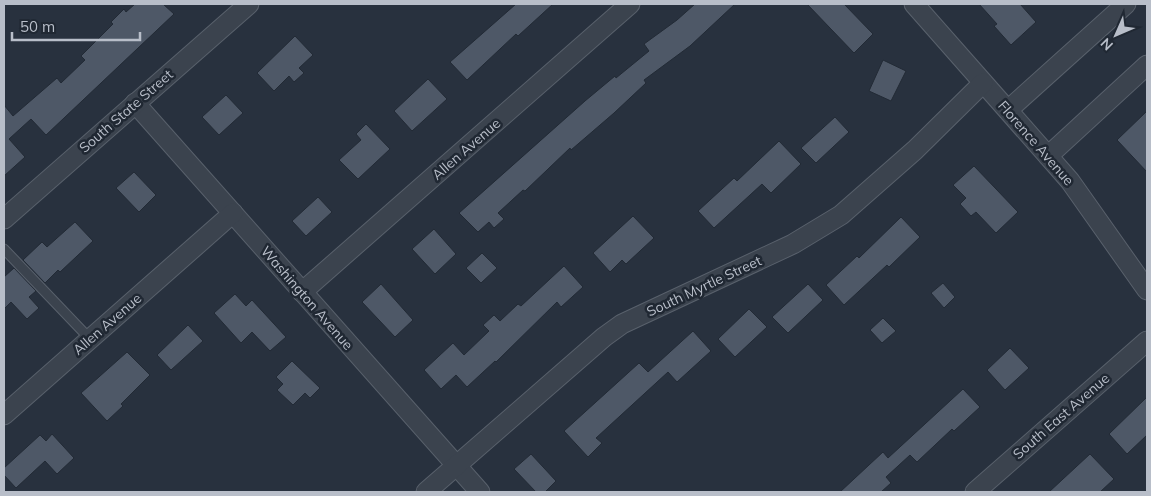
<svg xmlns="http://www.w3.org/2000/svg" width="1151" height="496" font-family="Mulish,sans-serif">
<style>
.building{fill:#4e5867;stroke:#222a35}
.lines{fill:none;stroke-linecap:round;stroke-linejoin:round}
.lane-casing{stroke:#59616c;stroke-width:11}
.street-casing{stroke:#59616c;stroke-width:21}
.lane{stroke:#3b434e;stroke-width:9}
.street{stroke:#3b434e;stroke-width:19}
.labels{text-anchor:middle;stroke-width:5;stroke-linejoin:round;paint-order:stroke}
.street-label{font-size:14px;fill:#b8bec9;stroke:#202833}
</style>
<rect width="100%" height="100%" fill="#28313e"/>
<!-- building -->
<g class="building">
<path d="M135 4H163L174 14 46 135 31 119 9 139 25 157 4 176V105L13 116 57 78 61 83 85 60 81 56 113 24 111 22 124 9 126 12Z"/>
<path d="M516 4H553L518 36 516 34 467 80 450 62Z"/>
<path d="M695 4H735L690 46 644 80 646 83 614 113 571 150 570 148 525 191 523 190 498 213 504 219 494 228 489 222 478 232 459 213 585 101 615 76 616 78 649 51 644 44 677 20Z"/>
<path d="M807 4H844L873 34 854 53Z"/>
<path d="M979 4H1020L1036 22 1011 45 994 26 997 24Z"/>
<path d="M295 36 313 55 299 68 304 73 294 82 289 76 274 91 257 73Z"/>
<path d="M883 60 906 71 891 101 869 91Z"/>
<path d="M428 79 447 99 412 131 394 111Z"/>
<path d="M226 95 243 113 219 135 202 117Z"/>
<path d="M1147 111V172L1117 140Z"/>
<path d="M835 117 849 132 816 163 801 148Z"/>
<path d="M366 124 390 149 358 179 339 160 361 140 356 134Z"/>
<path d="M779 141 801 164 771 193 762 184 714 228 698 211 734 178 737 181Z"/>
<path d="M974 166 1018 212 996 233 976 212 971 216 960 204 966 198 953 185Z"/>
<path d="M134 172 156 195 139 212 116 188Z"/>
<path d="M318 197 332 212 306 236 292 221Z"/>
<path d="M633 216 654 238 626 264 622 260 610 272 593 253Z"/>
<path d="M901 217 920 237 889 267 887 265 844 305 826 285 857 256 859 258Z"/>
<path d="M75 222 93 241 60 272 58 270 45 283 23 260 42 242 47 247Z"/>
<path d="M434 229 456 254 435 274 412 249Z"/>
<path d="M482 253 497 268 481 283 466 268Z"/>
<path d="M564 266 583 287 561 307 557 302 496 362 495 361 467 387 456 375 441 389 424 370 453 343 464 355 489 331 483 325 494 315 500 321 518 304 521 306Z"/>
<path d="M14 268 36 291 29 297 39 308 27 319 11 302 4 309V277Z"/>
<path d="M943 283 955 297 944 308 931 293Z"/>
<path d="M381 284 413 320 395 337 362 302Z"/>
<path d="M808 284 823 300 788 333 772 317Z"/>
<path d="M235 294 246 306 252 300 286 337 270 351 252 332 241 343 214 313Z"/>
<path d="M749 309 767 327 735 357 718 339Z"/>
<path d="M883 318 896 331 882 343 870 330Z"/>
<path d="M188 325 203 341 171 370 157 355Z"/>
<path d="M693 331 711 351 677 382 668 372 596 438 602 443 588 457 564 431 639 363 648 372Z"/>
<path d="M1010 348 1029 368 1005 390 987 370Z"/>
<path d="M127 352 150 375 121 404 123 406 107 421 81 393Z"/>
<path d="M292 361 320 388 310 398 305 393 293 405 277 390 283 384 276 377Z"/>
<path d="M963 389 980 407 954 431 952 429 917 462 910 455 886 477 891 483 881 492H840L883 452 888 458Z"/>
<path d="M1147 397V435L1127 454 1109 434Z"/>
<path d="M52 434 74 458 57 474 45 461 16 488 4 475V468L40 435 46 441Z"/>
<path d="M531 454 556 481 545 492H536L514 469Z"/>
<path d="M1090 454 1114 479 1100 492H1049Z"/>
</g>
<g class="lines">
<!-- lane casing -->
<g class="lane-casing">
<path id="lane" d="M4 249 90 339"/>
</g>
<!-- street casing -->
<g class="street-casing">
<g id="street">
<path d="M914 4 1070 181 1147 290"/>
<path d="M135 103 480 492"/>
<path d="M1008 110 1126 4"/>
<path d="M1048 156 1147 65"/>
<path d="M4 219 249 4"/>
<path d="M302 292 630 4"/>
<path d="M4 415 233 213"/>
<path d="M426 492 604 337 622 324 793 244 841 215 915 150 983 83"/>
<path d="M975 492 1147 341"/>
</g>
</g>
<!-- lane -->
<use href="#lane" class="lane"/>
<!-- street -->
<use href="#street" class="street"/>
</g>
<g class="labels">
<!-- street labels -->
<g class="street-label">
<text transform="translate(126 111) rotate(-41)" y="5">South State Street</text>
<text transform="translate(1036 143) rotate(49)" y="5">Florence Avenue</text>
<text transform="translate(466 149) rotate(-41)" y="5">Allen Avenue</text>
<text transform="translate(704 286) rotate(-25)" y="5">South Myrtle Street</text>
<text transform="translate(307 298) rotate(49)" y="5">Washington Avenue</text>
<text transform="translate(107 324) rotate(-41)" y="5">Allen Avenue</text>
<text transform="translate(1061 416) rotate(-41)" y="5">South East Avenue</text>
</g>
</g>
<!-- border -->
<rect width="1151" height="496" fill="none" stroke="#b8bec9" stroke-width="10"/>
<!-- north arrow -->
<g transform="translate(1116 35) rotate(225)" stroke="#202833" stroke-width="4" paint-order="stroke">
<path d="M0-4L9 19L0 12L-9 19Z" fill="#b8bec9"/>
<text y="-8" font-size="14" font-weight="bold" text-anchor="middle" fill="#b8bec9">N</text>
</g>
<!-- scale -->
<path d="M12 32v8h128v-8" fill="none" stroke="#b8bec9" stroke-width="2.5"/>
<text x="20" y="32" font-size="15" fill="#b8bec9" stroke="#202833" stroke-width="4" paint-order="stroke">50 m</text>
</svg>
